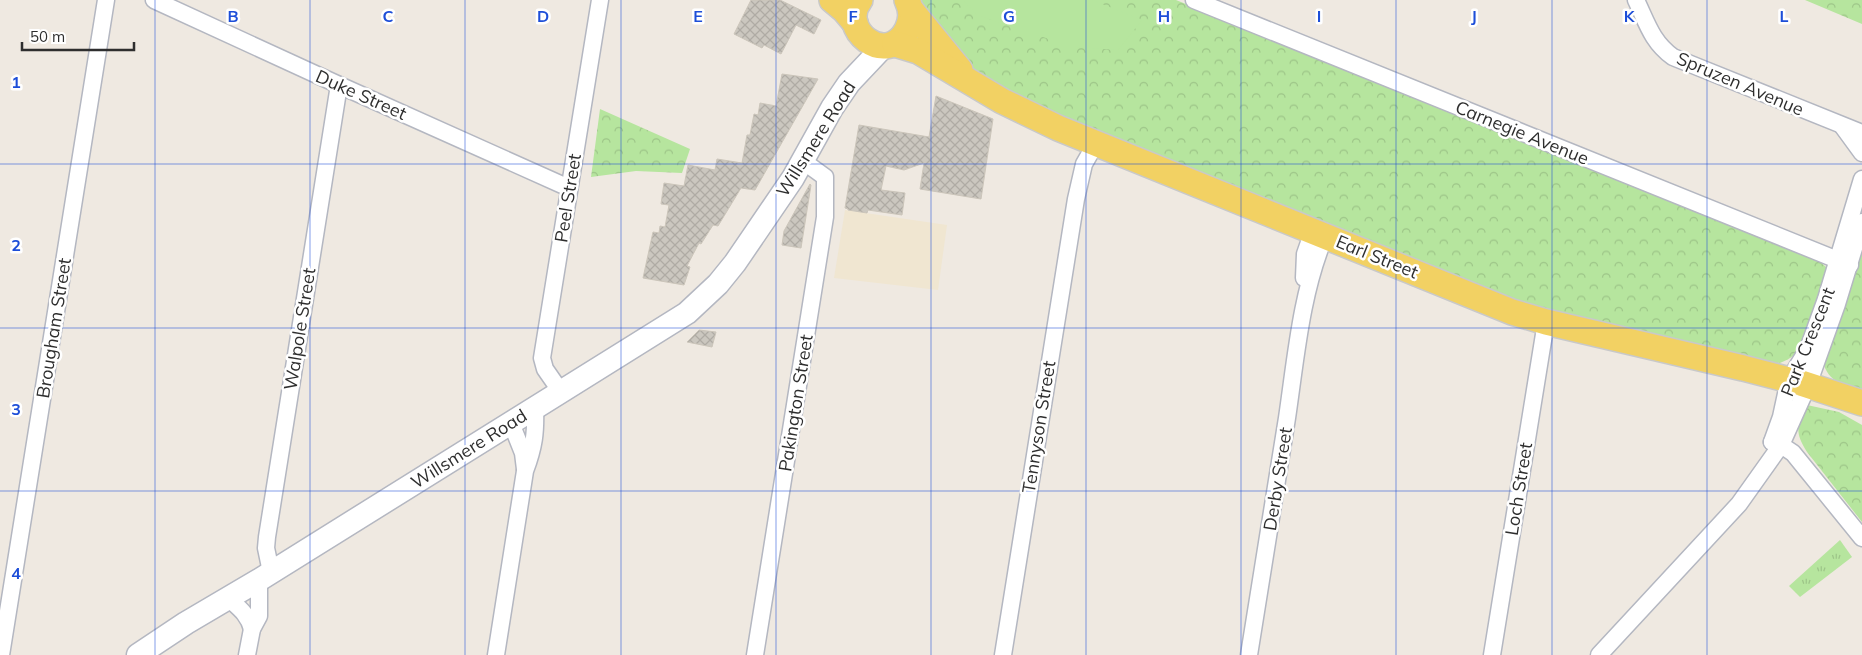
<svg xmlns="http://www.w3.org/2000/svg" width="1862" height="655" font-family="Mulish,sans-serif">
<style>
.education{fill:#f0e6d1}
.grass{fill:url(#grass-tufts)}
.park{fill:url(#park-crowns)}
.garden{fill:#b6e59e}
.building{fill:url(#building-cross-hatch);stroke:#cbc5ba}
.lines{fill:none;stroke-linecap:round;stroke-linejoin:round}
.minor-casing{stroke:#b4b7c1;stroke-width:19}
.secondary-casing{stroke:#b4b7c1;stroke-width:25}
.primary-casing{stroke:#c9c9c9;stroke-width:28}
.minor{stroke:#fff;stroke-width:16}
.secondary{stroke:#fff;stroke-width:22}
.primary{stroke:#f2d163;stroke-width:25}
.grid{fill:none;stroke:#1d4ed8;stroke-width:1;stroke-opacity:0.55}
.labels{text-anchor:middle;stroke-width:5;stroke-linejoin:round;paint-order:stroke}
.street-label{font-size:18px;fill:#2e2e2e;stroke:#fff}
.grid-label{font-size:16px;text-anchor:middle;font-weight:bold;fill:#1d4ed8;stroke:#fff;stroke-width:5;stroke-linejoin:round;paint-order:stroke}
</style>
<defs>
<pattern id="grass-tufts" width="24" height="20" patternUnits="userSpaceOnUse" patternTransform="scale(1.25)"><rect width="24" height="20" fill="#b6e59e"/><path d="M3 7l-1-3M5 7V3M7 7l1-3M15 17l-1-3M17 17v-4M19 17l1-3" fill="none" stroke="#9dc588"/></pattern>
<pattern id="park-crowns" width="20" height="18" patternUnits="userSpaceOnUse" patternTransform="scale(1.25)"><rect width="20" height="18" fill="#b6e59e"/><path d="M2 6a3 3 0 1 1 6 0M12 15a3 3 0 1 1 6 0" fill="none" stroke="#9dc588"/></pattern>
<pattern id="building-cross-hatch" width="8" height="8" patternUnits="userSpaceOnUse" patternTransform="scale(1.25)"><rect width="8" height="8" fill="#cbc7bf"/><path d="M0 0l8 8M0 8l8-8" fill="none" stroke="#afaba4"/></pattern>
</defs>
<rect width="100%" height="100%" fill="#efe9e1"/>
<!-- education -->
<path class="education" d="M845 210 947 225 938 290 834 278Z"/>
<!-- grass -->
<path class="grass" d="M1840 540 1852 557 1800 597 1789 586Z"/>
<!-- park -->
<g class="park">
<path d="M918 0H1176L1819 261 1826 267 1828 272 1803 345C1792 359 1784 364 1767 364L1532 309 1081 128 1001 89 974 69 953 49Z"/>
<path d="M1805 0H1862V24Z"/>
<path d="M600 109 690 149 682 173 636 171 591 177Z"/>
<path d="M1862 240V391C1844 385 1828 382 1823 362Z"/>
<path d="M1807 405 1839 412 1862 425V522L1807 452C1794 431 1797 426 1807 405Z"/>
</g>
<!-- garden -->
<path class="garden" d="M963 0H1092L1142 20 1118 50 1073 47 977 15Z"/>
<!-- building -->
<g class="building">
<path d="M751 0H780L821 20 814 34 796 25 781 54 764 45 762 48 734 34Z"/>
<path d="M782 74 818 79 755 190 741 188 718 226 713 225 701 244 699 243 687 266 690 267 684 285 643 278 653 232 659 233 660 226 665 227 669 205 661 204 664 183 684 186 688 165 715 170 717 159 742 163 747 135H750L754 114 758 115 760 103 776 106Z"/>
<path d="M936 96 993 119 981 199 920 189 924 163 904 170 886 166 881 190 905 193 902 215 868 210 867 213 848 210V209L845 208 859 125 929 137Z"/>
<path d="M810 184 811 185 801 248 782 245 784 231Z"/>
<path d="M699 330 716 332 712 347 687 342Z"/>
</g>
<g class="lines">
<!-- minor casing -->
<g class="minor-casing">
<g id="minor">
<path d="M154 0 339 85 569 188"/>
<path d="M1194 0 1850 265"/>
<path d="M1636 0C1647 23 1652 42 1673 57L1862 133"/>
<path d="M1843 127 1862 153"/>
<path d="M1304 278 1305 254 1313 231"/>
<path d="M561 392 545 369 542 358 600 0"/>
<path d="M511 423 523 453 525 469"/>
<path d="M1772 442 1781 417 1789 380 1808 349 1826 299 1862 179"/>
<path d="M1772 442 1781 445 1793 453 1862 538"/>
<path d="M271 572 266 548 267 537 339 85"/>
<path d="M228 598C239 608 248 614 252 629"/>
<path d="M1 655 106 0"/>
<path d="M247 655 252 629 259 616V580"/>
<path d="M496 655 525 471C534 447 536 433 535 407"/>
<path d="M755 655 825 217V177L803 161"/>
<path d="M1003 655 1076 199 1084 164 1096 143"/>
<path d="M1249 655C1262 576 1275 497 1287 418 1296 357 1301 293 1325 236"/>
<path d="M1492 655 1546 322"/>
<path d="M1599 655 1739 504 1781 445 1808 385 1837 304 1862 222"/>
</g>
</g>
<!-- secondary casing -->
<g class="secondary-casing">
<path id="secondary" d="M138 655 186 623 259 580 687 313 718 284 735 263 793 178 832 108 849 83 884 46"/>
</g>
<!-- primary casing -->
<g class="primary-casing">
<g id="primary">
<path d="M832 0 844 10 855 23"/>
<path d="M860 0C837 28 886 69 907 30 912 19 912 11 907 0"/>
<path d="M911 10 960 70"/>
<path d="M895 44 918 51 1002 101 1058 128 1512 312 1546 322 1743 368 1801 383 1862 403"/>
</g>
</g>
<!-- minor -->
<use href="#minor" class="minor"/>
<!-- secondary -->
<use href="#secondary" class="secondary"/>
<!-- primary -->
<use href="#primary" class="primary"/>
</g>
<!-- grid -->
<path class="grid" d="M155 0V655M310 0V655M465 0V655M621 0V655M776 0V655M931 0V655M1086 0V655M1241 0V655M1396 0V655M1552 0V655M1707 0V655M0 164H1862M0 328H1862M0 491H1862"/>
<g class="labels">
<!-- street labels -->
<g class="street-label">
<text transform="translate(1740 84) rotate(23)" y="6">Spruzen Avenue</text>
<text transform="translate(361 95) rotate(24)" y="6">Duke Street</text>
<text transform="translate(1522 133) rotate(22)" y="6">Carnegie Avenue</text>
<text transform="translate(816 139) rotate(-58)" y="6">Willsmere Road</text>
<text transform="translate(568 198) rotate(-81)" y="6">Peel Street</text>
<text transform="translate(1377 257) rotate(22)" y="6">Earl Street</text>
<text transform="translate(54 328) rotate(-81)" y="6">Brougham Street</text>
<text transform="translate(300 329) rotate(-81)" y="6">Walpole Street</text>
<text transform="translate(1808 342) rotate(-68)" y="6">Park Crescent</text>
<text transform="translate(796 403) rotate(-81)" y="6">Pakington Street</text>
<text transform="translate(1039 427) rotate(-81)" y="6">Tennyson Street</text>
<text transform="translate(469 449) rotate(-32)" y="6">Willsmere Road</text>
<text transform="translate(1278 479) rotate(-81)" y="6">Derby Street</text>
<text transform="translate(1519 489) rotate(-81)" y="6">Loch Street</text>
</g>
</g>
<g class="grid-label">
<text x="233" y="22">B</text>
<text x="388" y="22">C</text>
<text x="543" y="22">D</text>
<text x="698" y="22">E</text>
<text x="853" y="22">F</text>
<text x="1009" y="22">G</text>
<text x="1164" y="22">H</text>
<text x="1319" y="22">I</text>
<text x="1474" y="22">J</text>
<text x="1629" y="22">K</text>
<text x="1784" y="22">L</text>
<text x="16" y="88">1</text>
<text x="16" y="251">2</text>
<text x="16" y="415">3</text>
<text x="16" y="579">4</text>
</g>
<!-- scale -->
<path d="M22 42v8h112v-8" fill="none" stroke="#2e2e2e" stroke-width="2.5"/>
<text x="30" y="42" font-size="15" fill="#2e2e2e" stroke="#ffffff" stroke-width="4" paint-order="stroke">50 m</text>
</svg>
